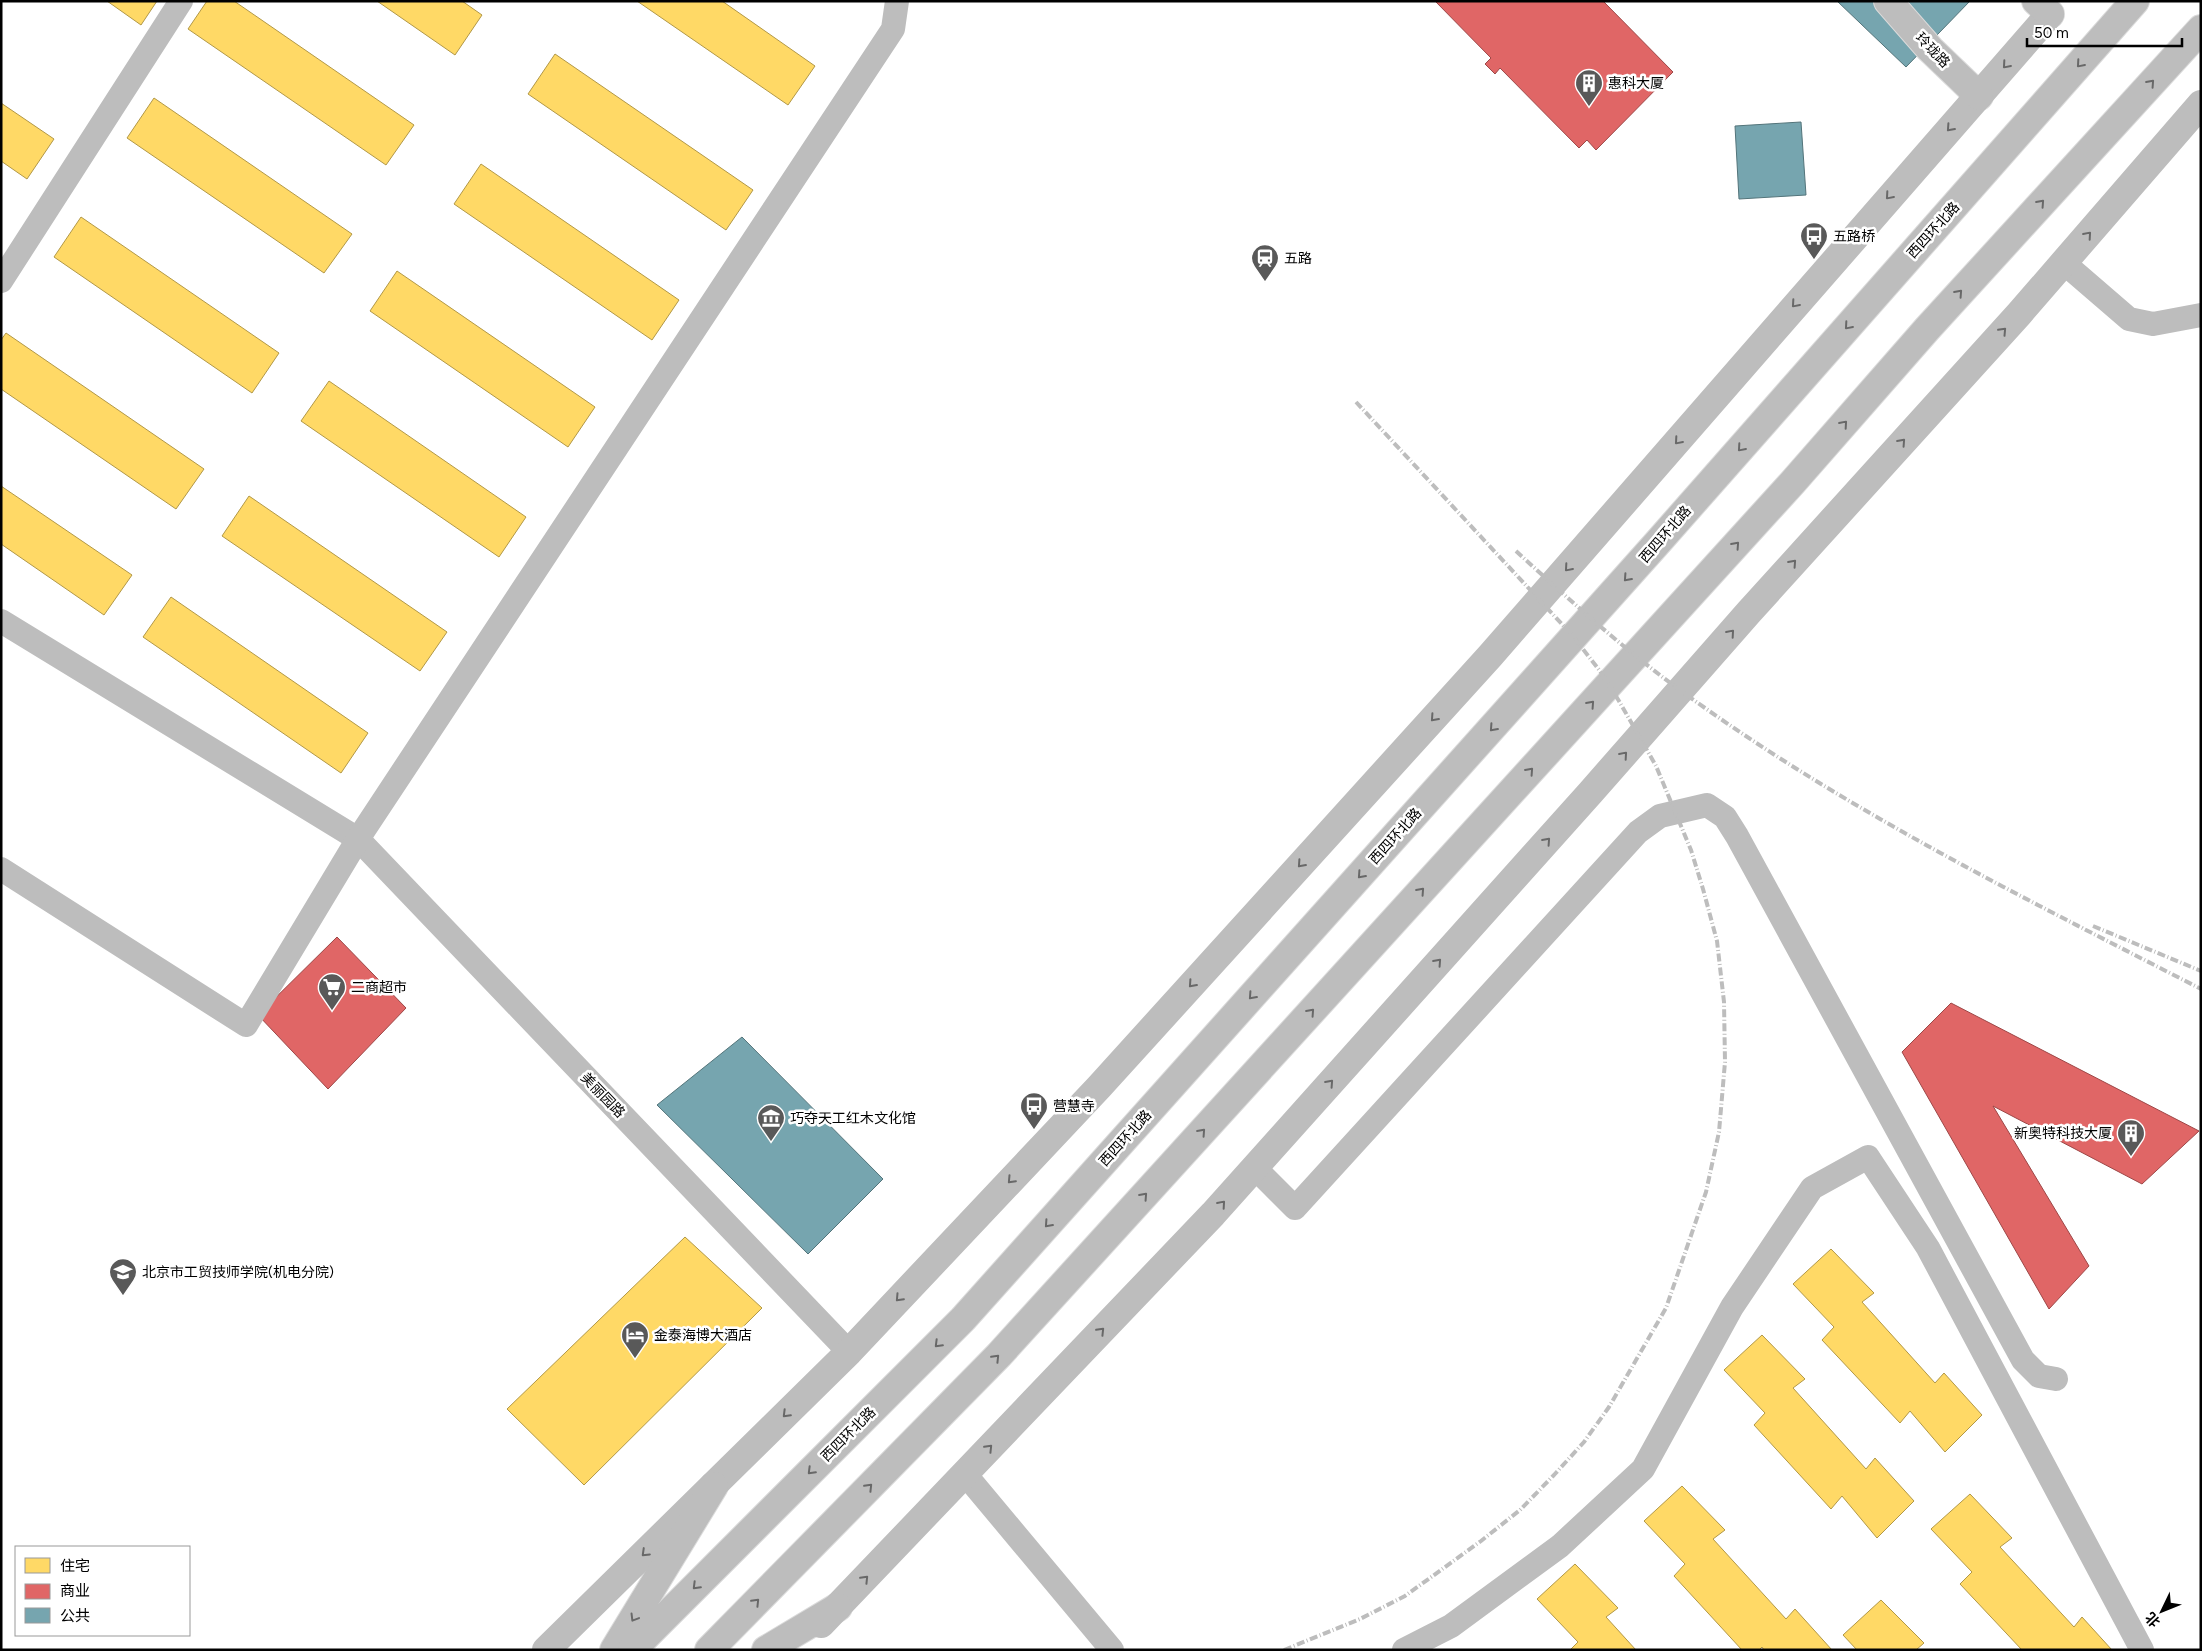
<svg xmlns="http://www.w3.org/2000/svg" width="2202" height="1651" font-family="Figtree,'Noto Sans SC',sans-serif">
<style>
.homes{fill:#ffd966;stroke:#b29847}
.shops{fill:#e06666;stroke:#9d4747}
.public{fill:#76a5af;stroke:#53747a}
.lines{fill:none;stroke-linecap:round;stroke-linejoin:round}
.primary-casing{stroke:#dbdbdb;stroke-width:30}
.trunk-casing{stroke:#dbdbdb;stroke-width:30}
.minor{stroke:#bdbdbd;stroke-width:24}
.tertiary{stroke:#bdbdbd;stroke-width:28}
.primary{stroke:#bdbdbd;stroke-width:28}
.trunk{stroke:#bdbdbd;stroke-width:28}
.rail{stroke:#bdbdbd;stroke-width:4;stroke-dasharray:8 2.5 1 2.5;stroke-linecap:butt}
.oneway{stroke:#686868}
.labels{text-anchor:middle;stroke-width:5;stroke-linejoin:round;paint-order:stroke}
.street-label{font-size:14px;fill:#000;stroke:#fff}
.poi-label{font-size:14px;fill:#000;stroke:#fff;text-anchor:start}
</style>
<rect width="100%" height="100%" fill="#fff"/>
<!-- homes -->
<g class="homes">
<path d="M107 1H157L141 25Z"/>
<path d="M207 1H234L414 125 386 165 188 29Z"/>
<path d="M377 1H462L482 15 455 55Z"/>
<path d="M637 1H722L815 66 788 105Z"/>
<path d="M555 54 753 190 726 230 528 94Z"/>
<path d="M154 98 352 234 324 273 127 138Z"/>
<path d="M1 103 54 139 27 179 1 161Z"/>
<path d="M481 164 679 300 652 340 454 204Z"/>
<path d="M81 217 279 353 252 393 54 257Z"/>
<path d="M397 271 595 407 568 447 370 311Z"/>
<path d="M6 333 204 469 176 509 1 389V340Z"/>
<path d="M329 381 526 517 499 557 301 421Z"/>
<path d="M1 486 132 575 104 615 1 544Z"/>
<path d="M249 496 447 632 420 671 222 536Z"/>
<path d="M171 597 368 733 341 773 143 637Z"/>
<path d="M685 1237 762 1308 584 1485 507 1409Z"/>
<path d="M1831 1249 1874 1293 1862 1302 1935 1383 1944 1373 1982 1415 1945 1452 1910 1411 1900 1423 1822 1340 1834 1327 1793 1284Z"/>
<path d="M1762 1335 1805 1379 1793 1388 1866 1469 1875 1458 1914 1501 1877 1538 1842 1496 1831 1509 1754 1425 1765 1413 1724 1370Z"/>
<path d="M1682 1486 1725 1530 1713 1539 1786 1619 1795 1609 1832 1650H1764L1762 1647 1759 1650H1742L1674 1576 1685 1564 1644 1521Z"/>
<path d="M1970 1494 2012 1538 2000 1547 2074 1627 2082 1617 2112 1650H2022L1960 1584 1972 1572 1931 1529Z"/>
<path d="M1575 1564 1618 1608 1606 1617 1636 1650H1570L1578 1642 1537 1599Z"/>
<path d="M1881 1600 1924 1643 1916 1650H1857L1843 1635Z"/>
</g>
<!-- shops -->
<g class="shops">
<path d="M1435 1H1603L1673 72 1596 150 1587 140 1579 148 1500 68 1495 74 1485 64 1491 58Z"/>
<path d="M337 937 406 1008 328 1089 258 1015Z"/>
<path d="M1951 1003 2199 1131 2142 1184 1993 1106 2089 1266 2049 1309 1902 1052Z"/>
</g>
<!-- public -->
<g class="public">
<path d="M1837 1H1970L1906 67Z"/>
<path d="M1801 122 1806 195 1739 199 1735 126Z"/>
<path d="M742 1037 883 1179 808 1254 657 1105Z"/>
</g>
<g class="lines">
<!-- primary casing -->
<g class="primary-casing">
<g id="primary">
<path d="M1888 1 1930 49 1979 96"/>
<path d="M2036 1 2050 14"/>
</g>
</g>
<!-- trunk casing -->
<g class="trunk-casing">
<g id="trunk">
<path d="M614 1650 714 1486"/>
<path d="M632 1650 963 1319 1659 541 2135 1"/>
<path d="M709 1650 999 1355 1793 482 1927 329 2201 29"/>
<path d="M766 1650 838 1607"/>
</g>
</g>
<!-- minor -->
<g class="minor">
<path d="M2064 263 2129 319 2153 324 2201 315"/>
<path d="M1 281 181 1"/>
<path d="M1 621 358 839 849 1352"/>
<path d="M1 869 246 1025 358 839 893 29 897 1"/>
<path d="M1254 1167 1295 1208 1638 832 1660 816 1707 805 1725 817 1737 836 2023 1360 2039 1376 2056 1379"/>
<path d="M965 1474 1112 1650"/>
<path d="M1404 1650 1451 1626 1560 1546 1643 1469 1732 1307 1812 1188 1868 1157 1928 1248 2142 1650"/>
</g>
<!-- tertiary -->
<g class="tertiary">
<path d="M821 1624 1213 1214 1591 792 1749 612 2019 314 2201 104"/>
<path d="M546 1650 849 1352 1099 1087 1490 656 2050 14"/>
</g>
<!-- primary -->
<use href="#primary" class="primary"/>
<!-- trunk -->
<use href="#trunk" class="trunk"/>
<!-- rail -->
<g class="rail">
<path d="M1516 551C1577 607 1637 661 1705 708 1861 818 2032 902 2201 989"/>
<path d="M2093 926 2201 971"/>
<path d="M1284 1650 1360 1619 1405 1596 1481 1541 1520 1510 1554 1475 1584 1442 1609 1407 1666 1308 1706 1192 1719 1132 1725 1062 1724 1002 1717 941 1703 889 1691 850 1656 766 1619 701 1600 671 1572 635 1356 402"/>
</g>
</g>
<!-- one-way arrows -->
<defs><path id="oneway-chevron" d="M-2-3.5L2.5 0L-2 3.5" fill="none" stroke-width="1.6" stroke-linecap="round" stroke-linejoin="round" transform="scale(1.25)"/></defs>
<g class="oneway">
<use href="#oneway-chevron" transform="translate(2080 64) rotate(131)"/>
<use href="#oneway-chevron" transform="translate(2006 65) rotate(131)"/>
<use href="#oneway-chevron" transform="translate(2151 83) rotate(-48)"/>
<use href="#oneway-chevron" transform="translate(1950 128) rotate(132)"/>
<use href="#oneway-chevron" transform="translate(1889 196) rotate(131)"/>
<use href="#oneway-chevron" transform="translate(2041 203) rotate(-48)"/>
<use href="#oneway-chevron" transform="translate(2088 235) rotate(-49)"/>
<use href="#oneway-chevron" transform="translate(1959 293) rotate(-48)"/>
<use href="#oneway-chevron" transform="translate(1795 304) rotate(131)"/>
<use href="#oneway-chevron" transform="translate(1848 326) rotate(131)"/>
<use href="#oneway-chevron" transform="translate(2003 331) rotate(-47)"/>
<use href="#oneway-chevron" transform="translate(1844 424) rotate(-49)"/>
<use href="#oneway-chevron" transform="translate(1678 441) rotate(131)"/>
<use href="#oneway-chevron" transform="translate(1902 442) rotate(-48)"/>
<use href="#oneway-chevron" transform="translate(1741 448) rotate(131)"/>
<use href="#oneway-chevron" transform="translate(1736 545) rotate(-48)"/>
<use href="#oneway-chevron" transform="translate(1793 563) rotate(-48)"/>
<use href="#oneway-chevron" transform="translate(1568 568) rotate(131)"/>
<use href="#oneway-chevron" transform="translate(1627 578) rotate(132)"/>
<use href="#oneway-chevron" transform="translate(1731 633) rotate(-49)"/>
<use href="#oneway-chevron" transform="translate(1591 704) rotate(-48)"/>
<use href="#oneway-chevron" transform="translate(1434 718) rotate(132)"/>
<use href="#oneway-chevron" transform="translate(1493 728) rotate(132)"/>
<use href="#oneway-chevron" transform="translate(1624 755) rotate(-49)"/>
<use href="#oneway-chevron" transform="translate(1530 771) rotate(-48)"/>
<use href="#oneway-chevron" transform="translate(1547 841) rotate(-48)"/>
<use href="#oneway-chevron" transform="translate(1301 864) rotate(132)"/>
<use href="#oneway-chevron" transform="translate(1361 875) rotate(132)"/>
<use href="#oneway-chevron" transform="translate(1421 891) rotate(-48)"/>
<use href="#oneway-chevron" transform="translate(1438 962) rotate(-48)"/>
<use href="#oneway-chevron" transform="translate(1192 984) rotate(132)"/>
<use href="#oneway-chevron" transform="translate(1252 996) rotate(132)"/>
<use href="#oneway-chevron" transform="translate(1311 1012) rotate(-48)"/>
<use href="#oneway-chevron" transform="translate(1330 1083) rotate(-48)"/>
<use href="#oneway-chevron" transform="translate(1202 1132) rotate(-48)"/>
<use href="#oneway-chevron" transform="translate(1011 1180) rotate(133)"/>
<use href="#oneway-chevron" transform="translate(1144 1196) rotate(-48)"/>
<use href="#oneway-chevron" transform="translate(1222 1204) rotate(-49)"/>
<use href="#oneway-chevron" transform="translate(1048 1224) rotate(132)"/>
<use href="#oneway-chevron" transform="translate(899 1298) rotate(133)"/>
<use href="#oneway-chevron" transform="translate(1101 1331) rotate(-46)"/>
<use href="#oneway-chevron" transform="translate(938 1344) rotate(135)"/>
<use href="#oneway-chevron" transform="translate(996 1358) rotate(-46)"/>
<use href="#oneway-chevron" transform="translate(786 1414) rotate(135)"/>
<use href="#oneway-chevron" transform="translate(989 1448) rotate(-46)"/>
<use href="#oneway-chevron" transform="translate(811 1471) rotate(135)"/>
<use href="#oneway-chevron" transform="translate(869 1487) rotate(-46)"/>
<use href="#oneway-chevron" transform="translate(645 1553) rotate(136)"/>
<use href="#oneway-chevron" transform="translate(865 1579) rotate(-46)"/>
<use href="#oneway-chevron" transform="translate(696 1586) rotate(135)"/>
<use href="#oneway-chevron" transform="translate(756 1602) rotate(-46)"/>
<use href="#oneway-chevron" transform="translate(634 1618) rotate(121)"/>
</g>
<!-- icons -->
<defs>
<g id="building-pin" transform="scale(1.4375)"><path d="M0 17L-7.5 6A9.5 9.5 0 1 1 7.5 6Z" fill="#595959" stroke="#fff"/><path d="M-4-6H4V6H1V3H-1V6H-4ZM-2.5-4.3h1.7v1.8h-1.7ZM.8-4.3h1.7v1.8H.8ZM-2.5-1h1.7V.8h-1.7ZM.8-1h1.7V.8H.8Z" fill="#fff"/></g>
<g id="bus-pin" transform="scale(1.4375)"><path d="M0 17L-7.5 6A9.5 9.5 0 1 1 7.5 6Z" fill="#595959" stroke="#fff"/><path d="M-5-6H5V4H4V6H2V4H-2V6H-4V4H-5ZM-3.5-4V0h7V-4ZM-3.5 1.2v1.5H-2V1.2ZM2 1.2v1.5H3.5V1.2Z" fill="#fff"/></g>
<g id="station-pin" transform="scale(1.4375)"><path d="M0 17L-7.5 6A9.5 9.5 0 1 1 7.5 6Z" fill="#595959" stroke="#fff"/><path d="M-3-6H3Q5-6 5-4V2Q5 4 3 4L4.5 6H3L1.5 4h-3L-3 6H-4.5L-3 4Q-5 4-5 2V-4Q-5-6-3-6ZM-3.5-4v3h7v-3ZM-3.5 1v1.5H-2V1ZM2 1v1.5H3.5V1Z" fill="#fff"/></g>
<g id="supermarket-pin" transform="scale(1.4375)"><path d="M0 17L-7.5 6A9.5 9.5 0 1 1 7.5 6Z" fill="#595959" stroke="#fff"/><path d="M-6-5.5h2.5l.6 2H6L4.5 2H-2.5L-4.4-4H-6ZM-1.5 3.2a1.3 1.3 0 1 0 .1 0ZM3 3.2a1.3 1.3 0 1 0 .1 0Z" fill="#fff"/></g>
<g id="museum-pin" transform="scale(1.4375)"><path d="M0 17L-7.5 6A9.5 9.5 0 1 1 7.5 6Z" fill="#595959" stroke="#fff"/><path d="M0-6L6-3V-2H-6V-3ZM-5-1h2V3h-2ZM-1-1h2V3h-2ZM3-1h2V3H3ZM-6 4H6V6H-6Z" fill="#fff"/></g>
<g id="university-pin" transform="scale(1.4375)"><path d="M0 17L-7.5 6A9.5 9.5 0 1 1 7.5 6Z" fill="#595959" stroke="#fff"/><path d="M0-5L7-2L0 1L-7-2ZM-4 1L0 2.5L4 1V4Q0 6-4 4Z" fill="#fff"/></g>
<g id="hotel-pin" transform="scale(1.4375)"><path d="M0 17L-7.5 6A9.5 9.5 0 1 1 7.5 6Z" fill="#595959" stroke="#fff"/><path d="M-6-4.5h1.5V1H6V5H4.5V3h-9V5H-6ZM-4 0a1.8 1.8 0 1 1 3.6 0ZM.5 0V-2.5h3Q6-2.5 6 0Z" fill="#fff"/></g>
</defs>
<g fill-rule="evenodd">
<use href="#building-pin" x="1589" y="83"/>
<use href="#bus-pin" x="1814" y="236"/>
<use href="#station-pin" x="1265" y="258"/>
<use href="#supermarket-pin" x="332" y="987"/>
<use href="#bus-pin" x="1034" y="1106"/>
<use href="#museum-pin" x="771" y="1118"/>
<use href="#building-pin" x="2131" y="1133"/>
<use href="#university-pin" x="123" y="1272"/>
<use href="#hotel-pin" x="635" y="1335"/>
</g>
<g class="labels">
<!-- street labels -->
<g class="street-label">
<text transform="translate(1933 50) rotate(46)" y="5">玲珑路</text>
<text transform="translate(1933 230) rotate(-48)" y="5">西四环北路</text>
<text transform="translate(1665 534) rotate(-49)" y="5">西四环北路</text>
<text transform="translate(1395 836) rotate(-48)" y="5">西四环北路</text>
<text transform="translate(603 1095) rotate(46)" y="5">美丽园路</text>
<text transform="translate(1125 1138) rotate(-48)" y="5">西四环北路</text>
<text transform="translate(848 1434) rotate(-45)" y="5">西四环北路</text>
</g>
<!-- poi labels -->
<g class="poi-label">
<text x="1608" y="88">惠科大厦</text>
<text x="1833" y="241">五路桥</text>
<text x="1284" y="263">五路</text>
<text x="351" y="992">二商超市</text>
<text x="1053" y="1111">营慧寺</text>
<text x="790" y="1123">巧夺天工红木文化馆</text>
<text x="2112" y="1138" text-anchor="end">新奥特科技大厦</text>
<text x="142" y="1277">北京市工贸技师学院(机电分院)</text>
<text x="654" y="1340">金泰海博大酒店</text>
</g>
</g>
<!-- border -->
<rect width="2202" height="1651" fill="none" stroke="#000000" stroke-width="5"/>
<!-- legend -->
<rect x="15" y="1546" width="175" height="90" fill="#ffffff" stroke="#999999"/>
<rect x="25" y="1558" width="25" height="15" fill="#ffd966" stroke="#999999"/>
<text x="60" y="1571" font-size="15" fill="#000000">住宅</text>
<rect x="25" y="1584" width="25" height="15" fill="#e06666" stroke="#999999"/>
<text x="60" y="1596" font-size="15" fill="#000000">商业</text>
<rect x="25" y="1608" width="25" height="15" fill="#76a5af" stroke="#999999"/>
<text x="60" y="1621" font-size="15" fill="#000000">公共</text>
<!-- north arrow -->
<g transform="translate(2162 1611) rotate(227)" stroke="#ffffff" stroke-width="4" paint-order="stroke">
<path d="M0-4L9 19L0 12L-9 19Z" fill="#000000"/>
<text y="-8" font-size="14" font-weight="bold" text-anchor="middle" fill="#000000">北</text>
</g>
<!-- scale -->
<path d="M2027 38v8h155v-8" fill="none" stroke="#000000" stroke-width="2.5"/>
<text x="2034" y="38" font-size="15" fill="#000000" stroke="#ffffff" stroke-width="4" paint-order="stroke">50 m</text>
</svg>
